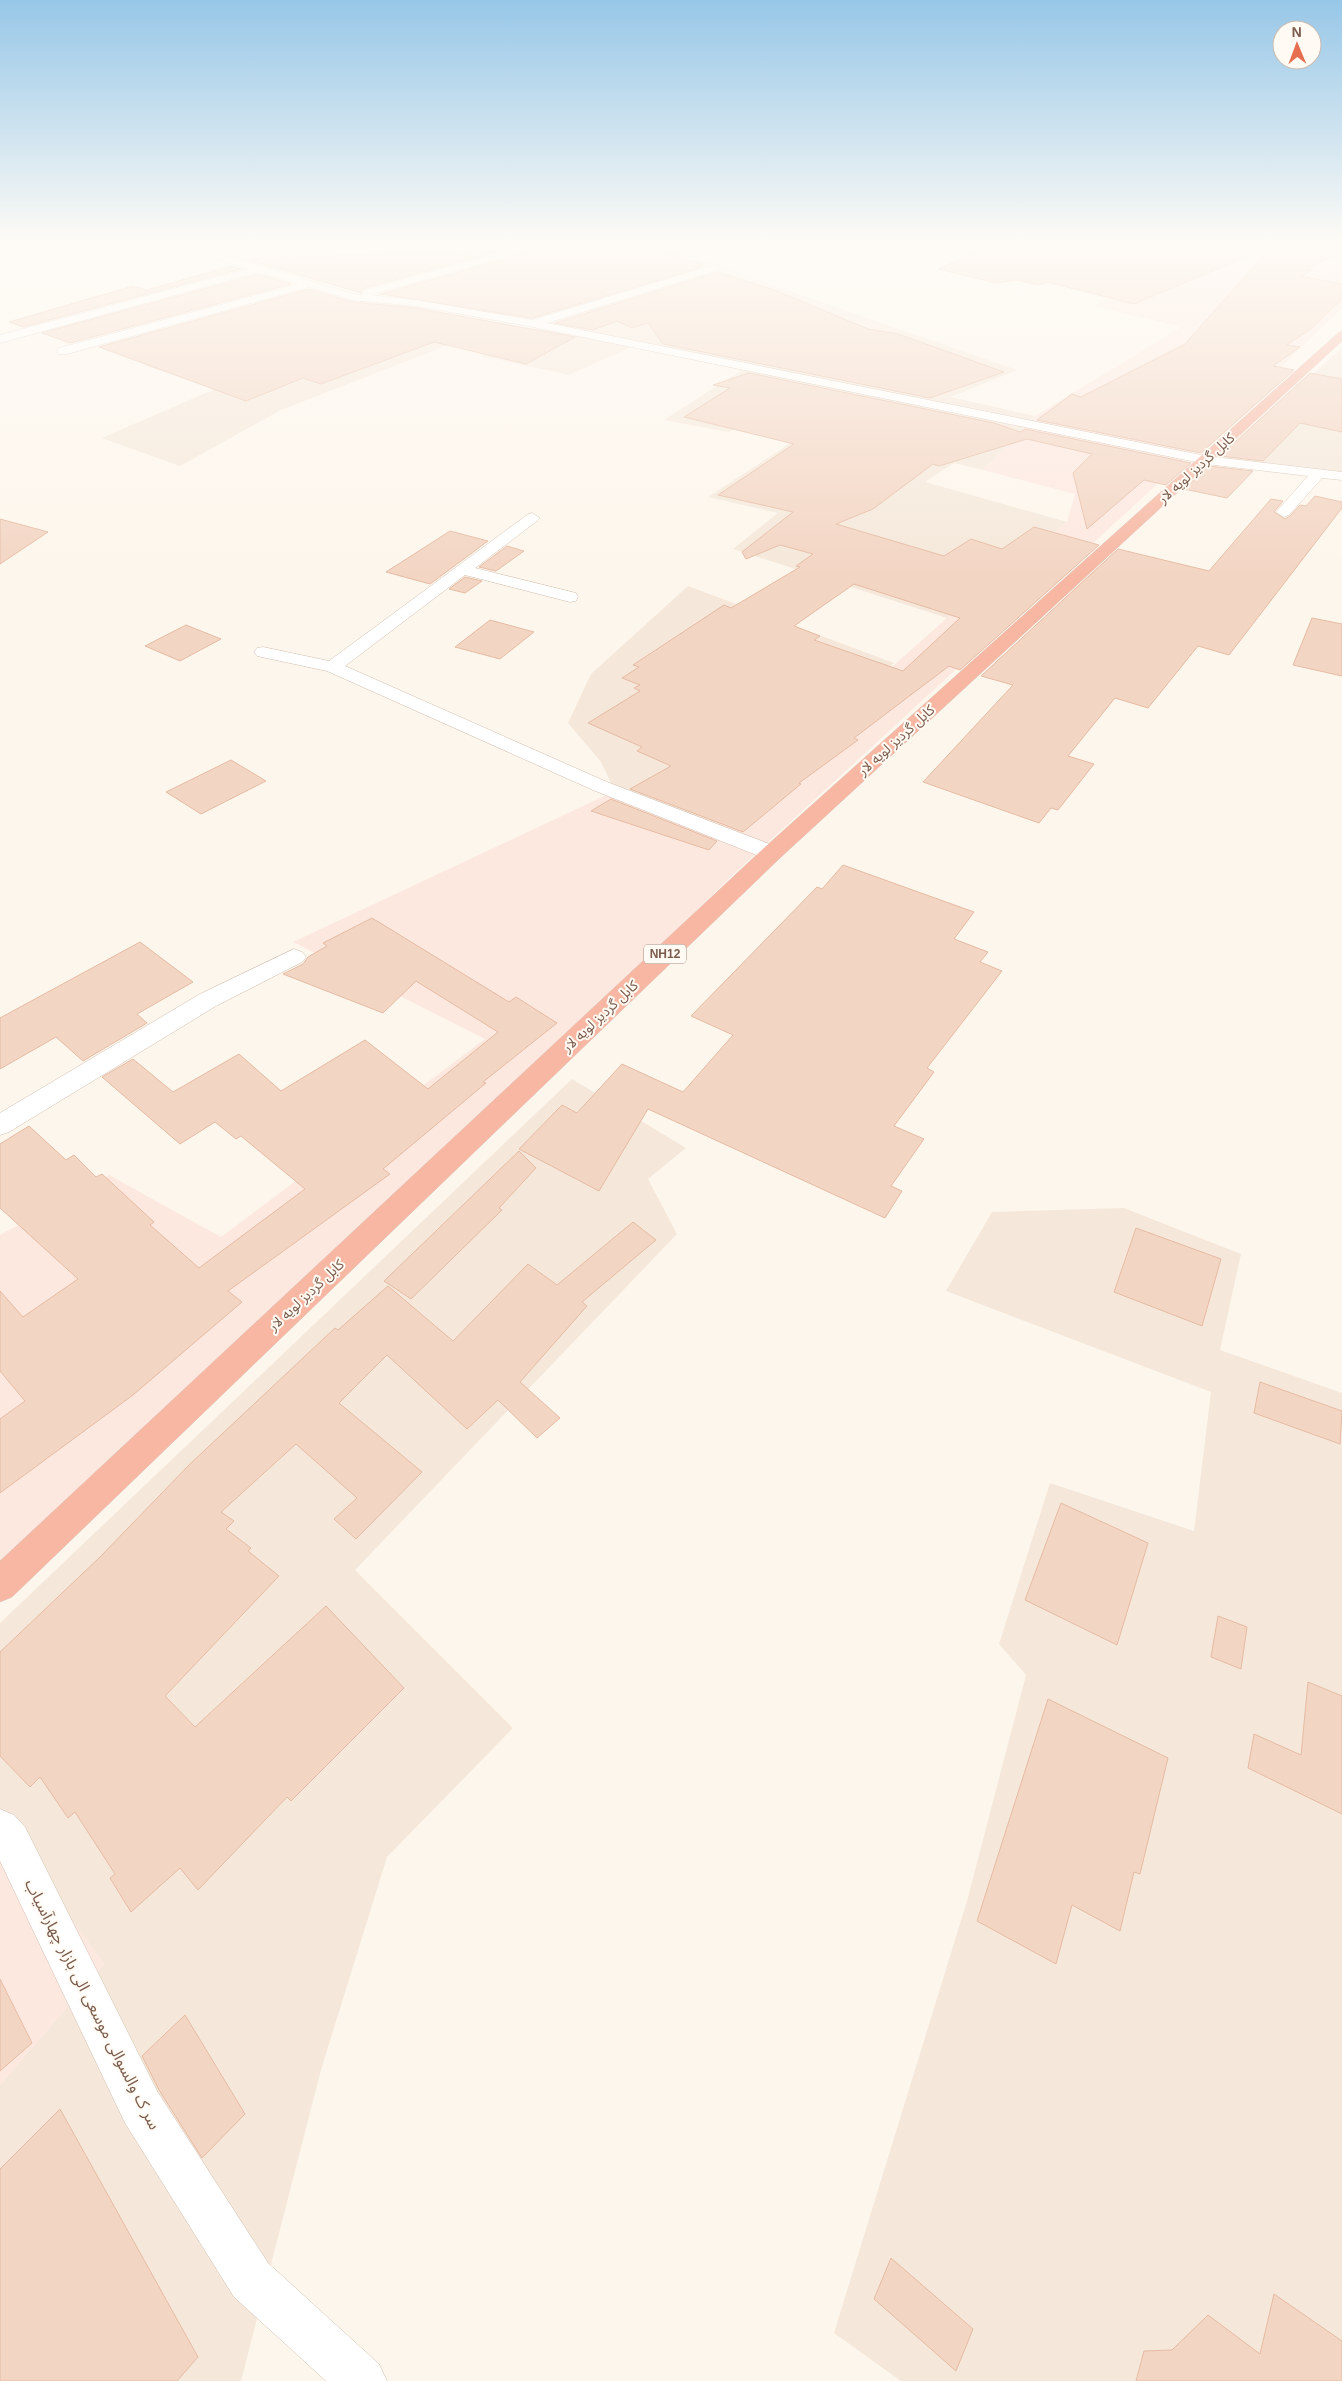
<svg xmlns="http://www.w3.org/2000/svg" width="1342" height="2381" font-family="Arial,'Noto Sans Arabic',sans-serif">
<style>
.residential{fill:#f5e8da}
.commercial{fill:#fde8e0}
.building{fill:#f3d5c3;stroke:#e6bba3;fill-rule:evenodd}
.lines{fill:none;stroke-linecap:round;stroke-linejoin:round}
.minor-casing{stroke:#d1beb0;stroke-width:1}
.highway-casing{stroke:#dad1cd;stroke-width:1}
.minor{fill:#fff;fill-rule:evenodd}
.highway{fill:#f7b7a3;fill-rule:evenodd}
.labels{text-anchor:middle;stroke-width:4;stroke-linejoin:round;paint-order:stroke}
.shield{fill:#fffaf3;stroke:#a28b7f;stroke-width:1}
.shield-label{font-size:12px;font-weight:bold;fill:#7a5c4d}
.street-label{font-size:14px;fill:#7a5c4d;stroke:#fffaf3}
.near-street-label{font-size:16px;fill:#7a5c4d;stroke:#fffaf3}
</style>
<rect width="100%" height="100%" fill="#fdf6ec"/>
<!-- residential -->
<g class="residential">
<path d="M680 250 766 283 1017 370 951 397 1035 416 983 470 954 463 925 482 1067 522 947 618 733 549 778 513 708 497 846 407 787 397 729 432 664 420 748 366 638 344 569 375 481 356 537 326 483 312 634 257Z"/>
<path d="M342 298 432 307 397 320 469 337 281 410 180 466 102 438 217 388 146 366 293 326Z"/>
<path d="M1342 348V473L1215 462Z"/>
<path d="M688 586 894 663 716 823 615 791 601 762 568 723 591 674Z"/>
<path d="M572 1079 686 1148 648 1179 677 1234 355 1570 513 1728 387 1857 321 2070 241 2381H0V2085L104 1964 0 1824V1623Z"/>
<path d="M1124 1208 1241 1254 1220 1350 1342 1393V2381H901L834 2333 967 1901 1026 1675 999 1644 1050 1483 1194 1531 1211 1392 946 1291 992 1212Z"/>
</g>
<!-- commercial -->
<g class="commercial">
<path d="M1183 243H1342V308L1217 429 736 872 0 1583V1235L109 1175 221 1237 485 1039 293 942 615 791 716 823 947 618 1067 522 1075 494 983 470 1035 416 1181 327 1094 306 1160 277 1176 247Z"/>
<path d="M0 1824 105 1964 0 2085Z"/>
</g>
<!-- building -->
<g class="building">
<path d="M489 243H526L502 250Z"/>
<path d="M550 243H631L703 264 699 266 702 267 532 318 381 294 548 247Z"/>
<path d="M995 243H1342V251L1307 269 1313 270 1300 276 1342 284V299L1312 328 1287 345 1300 347 1273 366 1294 370 1201 453 1037 420 1072 394 1081 397 1185 344 1272 246 1134 304 1047 282 1039 285 1016 280 996 283 938 269Z"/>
<path d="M498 251 362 289 361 293 249 260 258 258Z"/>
<path d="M231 266 241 269 23 327 9 322 133 286 147 290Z"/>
<path d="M718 272 777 291 868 329 898 334 1004 372 930 398 663 344 648 323 632 328 617 321 593 330 555 323Z"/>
<path d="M259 274 291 284 70 343 42 333Z"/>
<path d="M309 289 351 302 416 308 575 337 526 364 434 342 321 384 303 378 246 401 99 347Z"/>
<path d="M749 373 994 423 1020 432 1025 429 1191 463 1166 485 1144 480 1087 529 1073 473 1092 454 1027 439 939 466 933 464 873 509 836 524 944 556 971 539 1002 549 1034 527 1099 545 960 670 949 666 854 738 858 740 799 783 801 784 743 832 630 789 671 766 637 751 642 747 588 723 640 691 634 688 640 685 622 678 639 667 633 665 724 605 731 608 800 567 796 566 813 554 780 545 746 559 742 552 793 512 718 495 794 444 684 417 730 388 713 385ZM854 584 960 618 903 671 814 640 820 636 794 626Z"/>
<path d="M1310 373 1342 379V432L1300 423 1263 461 1220 456Z"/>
<path d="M1209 466 1253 471 1227 498 1184 489Z"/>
<path d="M1315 496 1342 502V508L1229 655 1198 646 1148 708 1115 698 1068 756 1094 764 1058 810 1051 808 1039 823 923 782 1013 685 981 676 1118 549 1209 571 1271 499 1283 501 1274 512 1285 519 1290 516 1300 505 1306 506Z"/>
<path d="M0 519 48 532 0 564Z"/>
<path d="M450 531 488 541 430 584 386 572Z"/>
<path d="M507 546 524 551 496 571 479 567Z"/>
<path d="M465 577 482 581 465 593 449 589Z"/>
<path d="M1312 618 1342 624V676L1293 665Z"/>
<path d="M490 620 534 632 500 659 455 647Z"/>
<path d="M186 625 221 639 180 661 145 646Z"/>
<path d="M231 760 266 781 201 814 166 792Z"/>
<path d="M611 799 717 841 709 850 591 811Z"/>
<path d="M843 865 974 912 954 939 988 952 980 962 1002 971 927 1068 934 1072 894 1126 924 1139 891 1186 902 1191 885 1218 648 1109 599 1191 519 1149 562 1105 577 1113 622 1064 683 1092 733 1035 691 1016 817 887 822 889Z"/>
<path d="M372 918 509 1002 516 997 557 1023 483 1082 486 1083 383 1169 390 1174 228 1291 242 1302 133 1395 0 1493V1419L25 1401 0 1371V1291L23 1317 78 1279 0 1208V1144L29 1126 66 1160 74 1155 96 1177 102 1174 154 1222 150 1225 199 1268 305 1189 241 1136 236 1139 215 1122 180 1144 102 1077 133 1059 173 1092 239 1054 281 1091 365 1040 428 1089 498 1032 416 981 383 1013 283 974 303 964 308 957 327 946 323 943Z"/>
<path d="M140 942 193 982 137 1014 147 1023 83 1061 56 1037 0 1069V1018Z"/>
<path d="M519 1151 536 1168 499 1208 502 1210 411 1299 384 1281Z"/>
<path d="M633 1222 656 1240 582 1302 587 1306 520 1382 560 1418 537 1438 498 1400 467 1429 387 1355 339 1403 422 1472 356 1539 334 1519 357 1498 296 1444 221 1512 234 1521 226 1529 251 1548 248 1551 279 1576 165 1696 195 1727 326 1606 404 1688 291 1801 287 1797 198 1890 180 1868 131 1912 110 1878 115 1874 75 1812 68 1818 40 1777 30 1787 0 1756V1652L100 1557 190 1464 335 1328 338 1330 388 1286 453 1341 528 1264 557 1285Z"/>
<path d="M1136 1228 1221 1259 1202 1326 1114 1292Z"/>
<path d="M1260 1382 1342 1411 1340 1444 1254 1413Z"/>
<path d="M1061 1503 1148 1543 1117 1645 1025 1600Z"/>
<path d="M1218 1616 1247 1627 1241 1669 1211 1657Z"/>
<path d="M1308 1682 1342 1696V1814L1248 1768 1254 1734 1301 1755Z"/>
<path d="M1048 1699 1168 1758 1140 1874 1134 1872 1120 1931 1072 1905 1056 1964 977 1921Z"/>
<path d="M0 1979 32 2043 0 2071Z"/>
<path d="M185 2015 245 2114 202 2158 159 2090 142 2056Z"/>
<path d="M60 2109 198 2357 177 2381H0V2169Z"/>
<path d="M891 2258 973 2329 956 2371 874 2299Z"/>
<path d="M1274 2294 1342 2341V2381H1136L1144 2351 1172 2350 1208 2315 1260 2354Z"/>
</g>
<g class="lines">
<!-- minor casing -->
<g class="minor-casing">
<g id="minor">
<path d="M183 243H196L212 251 353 294 363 295V291L532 243H548L547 245 371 295 416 300 532 320 714 265 719 268 718 270 547 323 1206 456 1342 472V480L1322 478 1289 515 1284 517 1276 512 1308 476 1206 464 533 327 416 306 352 300 309 287 67 354H59L57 351 59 348 298 284 259 272 0 343V335L248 269 204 255Z"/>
<path d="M532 513 540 518 537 521 475 568 576 593 578 597 576 601 570 602 465 575 345 666 607 782 780 848 783 853 780 858 772 859 764 858 593 790 327 671 257 656 254 652 257 648 263 647 329 661 527 515Z"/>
<path d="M294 949 302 952 306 957 302 962 216 1006 9 1132 0 1135V1113L200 994Z"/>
<path d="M0 1809 14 1815 25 1827 157 2091 268 2263 379 2364 387 2381H326L234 2297 125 2123 0 1861Z"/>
</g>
</g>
<!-- highway casing -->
<g class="highway-casing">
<path id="highway" d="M1342 331V341L780 858 12 1597 0 1602V1561L764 848 1338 333Z"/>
</g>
<!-- minor -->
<use href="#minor" class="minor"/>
<!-- highway -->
<use href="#highway" class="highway"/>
</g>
<!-- sky -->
<linearGradient id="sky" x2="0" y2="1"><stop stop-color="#97c7e8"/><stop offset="0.42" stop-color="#fefbf6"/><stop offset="1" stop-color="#fefbf6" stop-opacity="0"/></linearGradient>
<rect width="1342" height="576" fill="url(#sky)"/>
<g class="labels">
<!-- shield labels -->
<rect class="shield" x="644" y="944.5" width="42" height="19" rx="4"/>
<g class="shield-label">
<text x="665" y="958">NH12</text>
</g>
<!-- street labels -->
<g class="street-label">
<text transform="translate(1196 468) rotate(-42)" y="5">کابل گردیز لویه لار</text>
<text transform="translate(896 740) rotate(-42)" y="5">کابل گردیز لویه لار</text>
<text transform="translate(600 1016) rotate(-43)" y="5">کابل گردیز لویه لار</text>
<text transform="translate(306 1295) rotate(-43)" y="5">کابل گردیز لویه لار</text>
</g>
<!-- near-street labels -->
<g class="near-street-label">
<text transform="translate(93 2004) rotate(63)" y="6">سر ک والسوالی موسعی الی بازار چهارآسیاب</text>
</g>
</g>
<!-- north arrow -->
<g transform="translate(1297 45) rotate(359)"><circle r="24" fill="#fffaf3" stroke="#cabbb1"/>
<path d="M0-4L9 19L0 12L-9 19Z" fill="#e76f51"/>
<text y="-8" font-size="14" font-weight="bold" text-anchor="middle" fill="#7a5c4d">N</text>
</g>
</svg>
